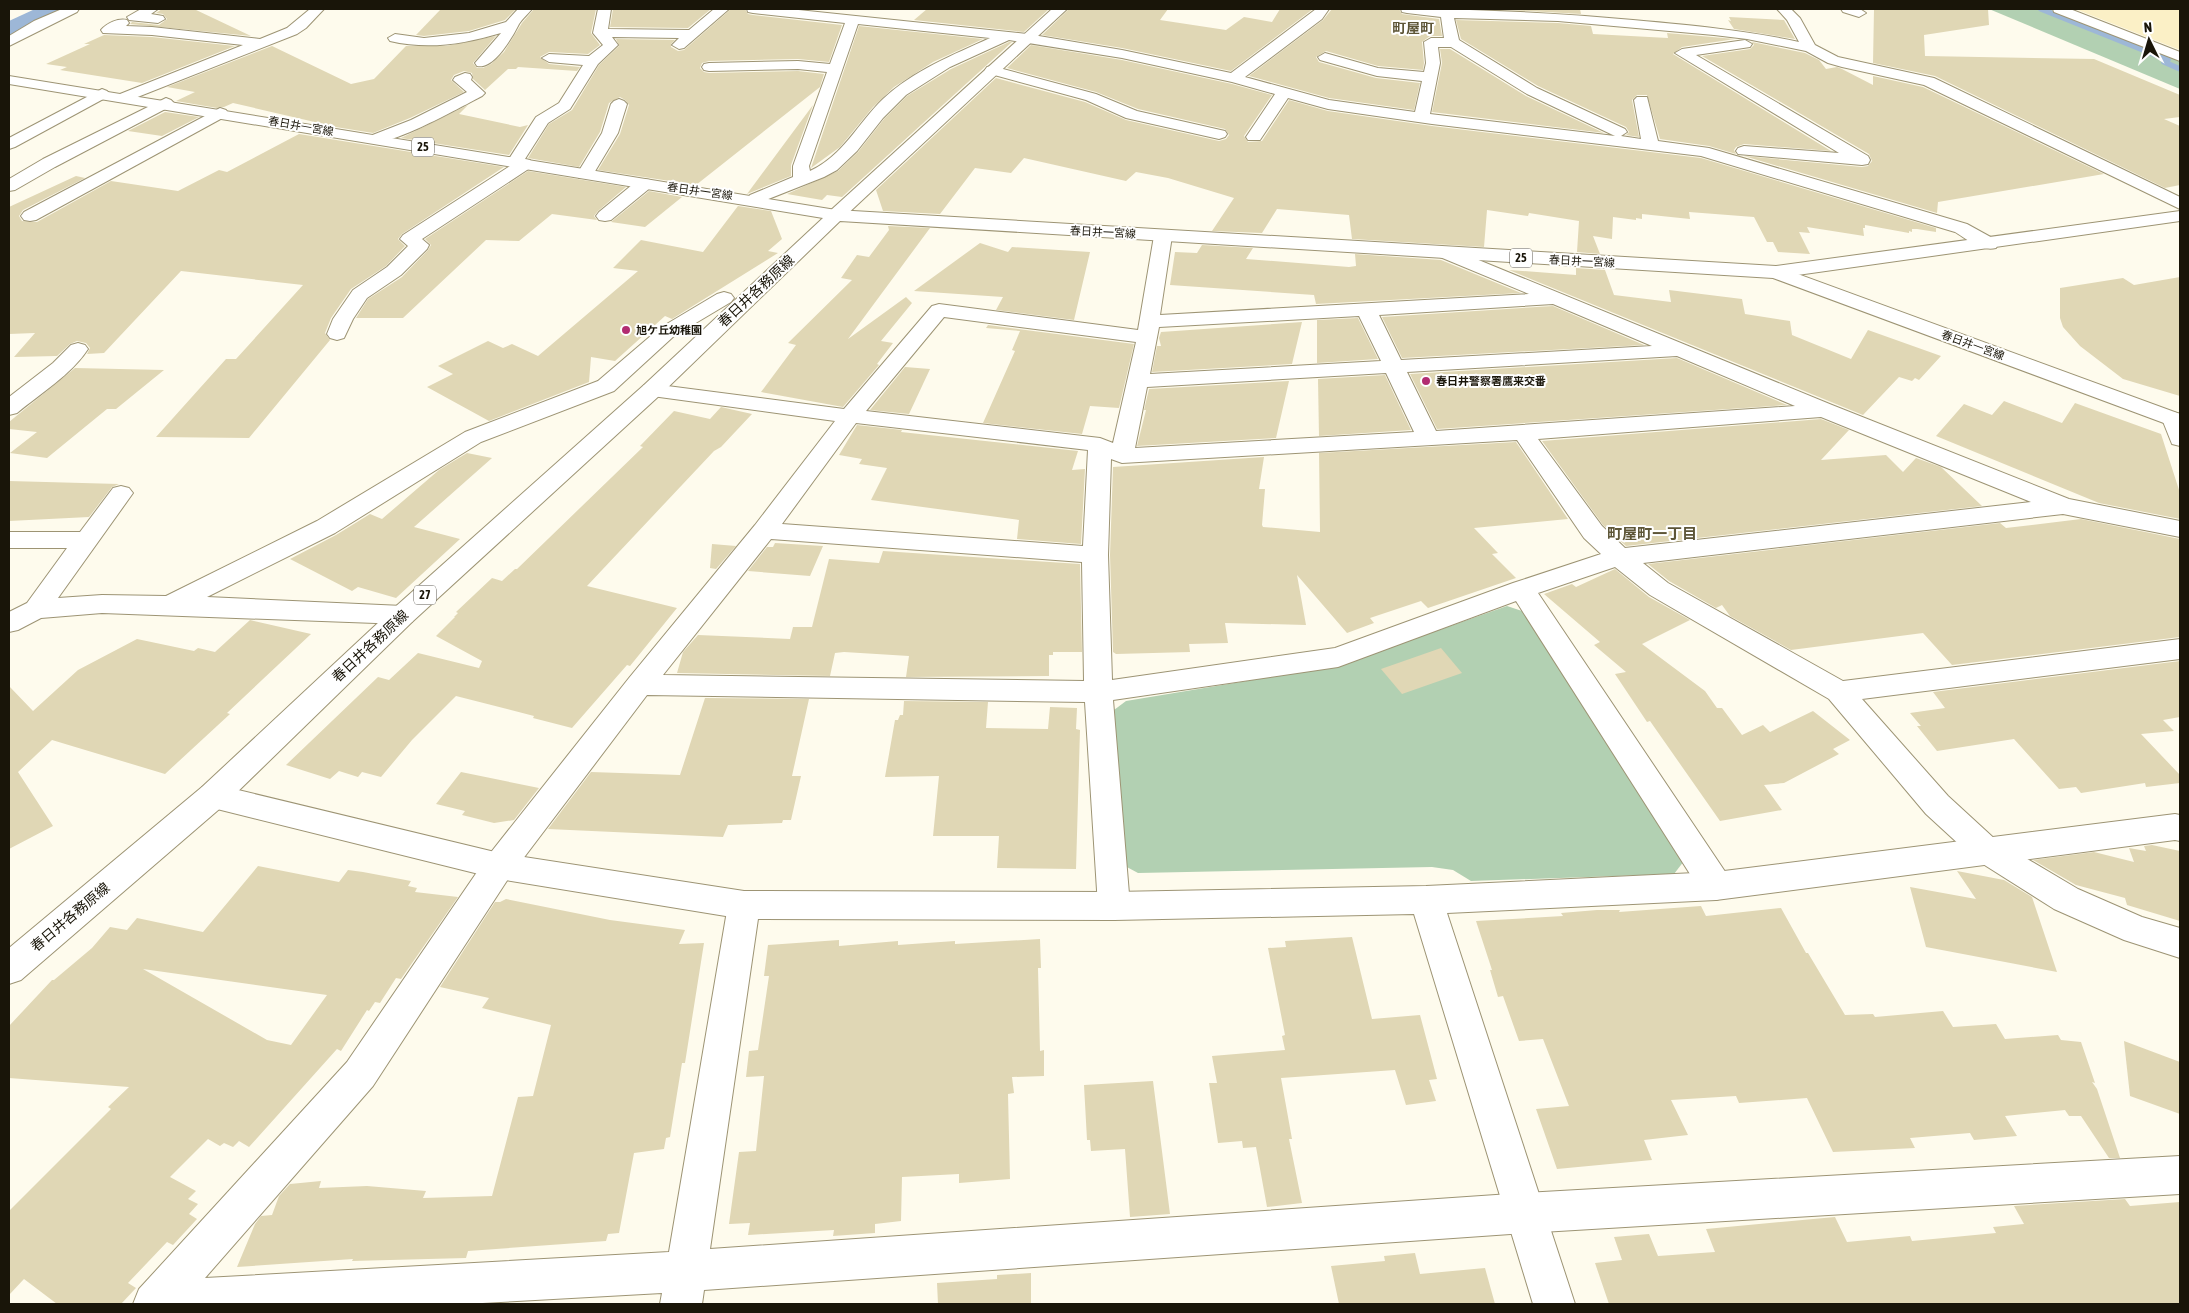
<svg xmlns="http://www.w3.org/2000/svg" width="2189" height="1313" font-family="'Asap Condensed','Noto Sans JP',sans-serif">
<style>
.built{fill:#fbf0c6}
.green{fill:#b2d0b2}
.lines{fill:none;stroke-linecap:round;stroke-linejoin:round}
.stream{stroke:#9db7d7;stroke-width:5.5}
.river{fill:#9db7d7;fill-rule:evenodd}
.building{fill:#e0d7b5;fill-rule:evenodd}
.minor-casing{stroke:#9d9474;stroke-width:2}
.tertiary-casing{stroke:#9d9474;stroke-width:2}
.primary-casing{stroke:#9d9474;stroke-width:2}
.minor{fill:#fff;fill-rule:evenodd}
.tertiary{fill:#fff;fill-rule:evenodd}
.primary{fill:#fff;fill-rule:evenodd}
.poi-dot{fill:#b22c71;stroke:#fff;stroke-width:2}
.labels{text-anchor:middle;stroke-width:4;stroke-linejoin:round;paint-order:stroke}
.far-street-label{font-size:11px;fill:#191509;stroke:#fff}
.far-poi-label{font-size:11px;font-weight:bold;fill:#191509;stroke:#fff;text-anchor:start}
.shield{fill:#fff;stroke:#5e5b53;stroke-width:1}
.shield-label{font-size:12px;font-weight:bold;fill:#191509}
.far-quarter-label{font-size:14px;font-weight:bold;fill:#5d5537;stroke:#fff}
.street-label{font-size:14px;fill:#191509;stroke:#fff}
.neighbourhood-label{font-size:15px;font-weight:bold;fill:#5d5537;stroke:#fff}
</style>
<rect width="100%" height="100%" fill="#fefbed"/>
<!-- built -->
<path class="built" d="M2075 9H2180V50Z"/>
<!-- green -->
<g class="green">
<path d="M1989 9H2049L2180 61V89Z"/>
<path d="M1507 606 1522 611 1684 861 1674 874 1471 881 1453 870 1432 867 1138 873 1125 866 1114 710 1126 701 1337 666Z"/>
</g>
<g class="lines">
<!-- stream -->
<g class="stream">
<path d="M2041 9 2168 60"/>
<path d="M2164 62 2180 69"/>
</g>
<!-- river -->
<path class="river" d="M35 9H73L68 15 20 40 9 42V21Z"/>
</g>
<!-- building -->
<g class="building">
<path d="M162 9H194L251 36 130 24 132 22 159 25 167 19 163 14 156 13Z"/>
<path d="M441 9H516L505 20 469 31 424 36 416 35Z"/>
<path d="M534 9H596L591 33 600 45 588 54 549 52 540 57 549 64 580 67 577 71 518 67 516 69H508L485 90 473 79 472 73 464 71 454 75 451 80 464 92 410 118 373 133 317 124 319 123 233 103 224 107 217 108 176 101 195 92 167 87 272 46 351 84 374 79 406 46H446L496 36 473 63 477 68H483L491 64 504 52 522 23Z"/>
<path d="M613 9H711L688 28 610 27Z"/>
<path d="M731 9H745L748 14 753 15 842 25 829 62 798 59 709 61 702 63 700 68 704 72 709 73 798 71 824 74 820 87 696 185 598 170 620 134 629 105 625 100 620 97 609 103 600 132 579 167 528 158 549 124 572 110 599 65 619 46 616 39 675 40 671 44V47L678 51 684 50Z"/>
<path d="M927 9H1049L1024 32 914 20Z"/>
<path d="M1069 9H1168L1160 20 1226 30 1244 17 1272 22 1280 9H1313L1231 71 1122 48 1042 35Z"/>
<path d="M1332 9H1399L1402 14 1439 19 1442 36H1430L1422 42 1424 63 1423 70 1378 66 1326 51 1316 57 1319 62 1376 78 1420 83 1414 110 1329 98 1249 76 1323 20Z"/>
<path d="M1488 9H1580L1581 14 1546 12Z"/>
<path d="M1874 9H1988L1989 25 1924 35 1925 56 2094 59 2180 95V117L2164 119 2180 126V185L2165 188 1935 76 1873 63Z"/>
<path d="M1729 17 1784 20 1795 39 1734 29 1728 20 1731 21Z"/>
<path d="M1456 20 1558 23 1591 26 1593 34 1668 38 1667 33 1735 39 1682 47 1673 54 1831 151 1744 144 1736 147 1734 150 1736 154 1709 146 1660 139 1647 95H1637L1632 100 1639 137 1626 135 1629 132 1626 127 1538 86 1461 39Z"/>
<path d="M859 26 983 39 933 62 894 87 873 107 840 147 811 168Z"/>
<path d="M104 35 152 37 235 46 142 83 60 70 67 67 46 64 90 44H84Z"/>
<path d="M1009 42H1012L842 197 827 195 822 200 787 194 838 171 858 152 884 119 907 96 951 69Z"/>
<path d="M1752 42 1805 53 1819 60 1826 69 1837 67 1842 69 1873 85V76L1923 87 2104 174 1938 202 1937 213 1744 156 1862 167 1868 166 1872 161 1869 154 1702 56 1750 49 1754 45Z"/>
<path d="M1031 45 1122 60 1232 84 1272 95 1244 136 1248 142 1262 141 1289 100 1328 111 1432 126 1701 158 1936 228V232L1917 229H1912V232L1909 231V233L1865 225V228H1863L1864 236 1807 227 1810 233 1799 232 1810 254 1778 252 1773 242H1767L1754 217 1689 212 1690 219 1642 214V219L1636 218V220L1613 217 1612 239 1593 236 1600 254 1577 252 1579 221 1529 213 1528 216 1487 210 1484 247 1352 239 1349 215 1277 209 1262 233 1212 231 1234 198 1168 178 1136 172 1126 181 1024 158 1011 173 975 168 940 214 883 211 876 190 996 78 1085 102 1126 120 1219 141 1226 139 1229 135 1225 129 1138 109 1096 92 1007 68Z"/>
<path d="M1440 49H1450L1526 96 1604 133 1432 112 1442 63Z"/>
<path d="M468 105 459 114 520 127 528 125 509 155 401 138Z"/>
<path d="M813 105 791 165V176L747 194Z"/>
<path d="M165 112 199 117 162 136 128 131Z"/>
<path d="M299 134 504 167 402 234 398 239 405 246 386 266 351 289 331 318 325 333 330 340 249 438 156 437 226 359H236L303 285 181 271 104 353 87 354 90 348 86 343 77 341 70 344 57 356 14 357 35 333 9 334V207L76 176 85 178 23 210 19 216 22 221 37 222 111 181 178 191 219 170 227 172Z"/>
<path d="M528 171 626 187 598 211 594 216 597 220 552 214 519 241 486 240 403 318H356L368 299 402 277 428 250 431 245 425 239Z"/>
<path d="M649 191 682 197 645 227 611 222Z"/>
<path d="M738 206 771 211 782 239 768 251 778 253 672 319 665 316 615 361 591 357 589 382 489 421 427 387 453 374 438 366 488 341 503 348 512 344 538 356 638 271 613 268 641 240 703 252Z"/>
<path d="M888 226 930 228 848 339 906 297 912 303 881 341 893 343 877 364 879 365 843 407 761 392 796 345 788 343 852 280 841 278 857 255 869 257 889 230Z"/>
<path d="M980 243 1008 252 1012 247 1090 252 1074 320 996 310 1003 297 914 291Z"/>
<path d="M1202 245 1253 248 1246 259 1349 267 1356 266 1355 254 1441 260 1521 293 1316 304 1314 295 1170 285 1175 252 1197 253Z"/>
<path d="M1576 268 1605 270 1614 295 1671 302 1669 290 1742 299 1745 314 1790 321 1792 335 1851 359 1868 330 1941 356 1919 380 1915 378 1912 381 1899 377 1863 415 1509 270 1576 275Z"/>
<path d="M2180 277V396L2123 379 2080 346 2063 327 2060 318V288L2123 278 2134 285Z"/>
<path d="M1553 306 1644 345 1402 358 1382 317Z"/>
<path d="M1358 318 1378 359 1317 363V320Z"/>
<path d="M1302 322 1292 364 1152 372 1157 346H1161L1159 338 1161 332Z"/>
<path d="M988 325 1134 344 1119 408 1090 406 1082 434 983 423 1015 351 1012 350 1020 331 986 328Z"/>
<path d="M1677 358 1787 405 1437 429 1410 374Z"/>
<path d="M905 367 930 369 909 414 870 410Z"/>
<path d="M75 368 164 370 116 409H107L47 458 10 453 37 432 9 429V422Z"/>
<path d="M1385 375 1411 430 1319 436 1318 379Z"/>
<path d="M1289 381 1276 438 1137 446 1146 410H1144L1149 389Z"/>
<path d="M2004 401 2062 423 2075 403 2161 434 2180 493V519L2099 503 1936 436 1964 404 1992 415Z"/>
<path d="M721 407 752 414 721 447 714 451 587 586 677 608 630 666 627 665 572 728 533 718 534 716 456 696 412 740 381 777 362 772 358 777 339 771 330 779 286 765 378 677 389 680 418 653 479 668 482 661 436 636 455 617H454L458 613 456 612 492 578 502 581 515 569H517L643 447 640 446 674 411 710 419Z"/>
<path d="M1821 419 1849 430 1821 460 1886 455 1903 472 1916 458 1941 467 1982 506 1626 546 1603 525 1542 441Z"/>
<path d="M857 425 902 430 901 432 1078 451 1072 470 1085 469 1081 544 1017 539 1019 520 871 500 887 468 859 464 862 459 839 455Z"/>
<path d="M1516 442 1568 519 1474 528 1498 553 1492 554 1516 578 1428 608 1421 601 1370 618 1374 623 1347 633 1297 575 1306 625 1225 623 1228 643 1189 644 1190 652 1116 654 1113 652 1110 555 1113 467 1264 457 1259 489H1265L1262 525 1263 527 1320 532 1319 453Z"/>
<path d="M467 453 492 458 414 527 460 539 396 598 358 587 352 591 290 559 336 535 370 514 382 519 439 470Z"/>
<path d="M9 481 119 484 112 487 89 517 9 521Z"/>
<path d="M2081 519 2180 539V637L1952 665 1923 633 1791 650 1730 616 1722 605 1716 608 1669 581 1648 564 2000 523 2006 528Z"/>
<path d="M775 543 823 546 810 576 748 571 767 547H773Z"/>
<path d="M712 544 736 546 716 569 710 568Z"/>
<path d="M883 551 1080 564 1082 652H1053V655H1049V676L906 677 909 656 844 652 835 653 830 676 677 673 683 652 698 635 790 639 793 627H812L829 559 879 563Z"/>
<path d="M1615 569 1649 597 1690 620 1642 644 1705 691 1717 708H1722L1742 735 1763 725 1770 732 1813 711 1850 740 1833 749 1839 754 1784 783 1764 785 1782 810 1720 821 1650 721 1647 722 1615 674 1626 672 1594 645 1600 642 1544 594 1572 584 1576 587Z"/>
<path d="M250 620 311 634 227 713 230 714 165 774 52 740 18 772 53 826 9 849V686L33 711 78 670 137 639 194 651 198 648 215 652Z"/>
<path d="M1441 648 1462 673 1402 694 1381 669Z"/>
<path d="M2180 661V717L2163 720 2174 731 2141 734 2180 775V783L2146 787 2145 783 2081 793 2076 787 2059 789 2014 739 1937 751 1917 726H1921L1910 713 1945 708 1933 692Z"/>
<path d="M705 698 809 699 792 776H801L791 820H783L782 823 728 825 723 837 548 829 591 772 680 775Z"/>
<path d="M904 701 988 702 986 728 1048 729 1050 707 1077 708 1076 729 1080 730 1076 869 997 868 999 836H933L939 776 885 777 895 720H898L900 715H903Z"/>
<path d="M461 772 539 788 514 820 494 823 462 815 465 811 436 804Z"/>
<path d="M2152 845 2180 851V921L2127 905 2125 898 2076 885 2033 860 2094 852 2134 862 2129 848 2146 851 2144 846Z"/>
<path d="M258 866 339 882 348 870 363 872 411 881 408 886 417 888 415 892 458 897 401 979 396 978 380 1003 375 1002 369 1011 367 1010 341 1051 337 1049 249 1147 239 1141 233 1147 224 1143 220 1146 208 1139 170 1177 196 1191 188 1199 198 1204 189 1214 197 1219 173 1245 167 1242 128 1283 136 1288 121 1304H57L24 1279 9 1295V1211L111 1109 108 1107 129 1087 9 1078V1026L52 980H54L92 948 110 927 127 930 137 918 203 932ZM143 969 327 995 291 1045 267 1040Z"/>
<path d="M1957 871 2004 880 2032 897 2057 972 1926 947 1910 887 1976 899Z"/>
<path d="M506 899 610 920 685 930 679 944 704 943 685 1063H682L670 1137 666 1138 664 1149 634 1153 619 1233 608 1234 606 1241 468 1251 466 1258 352 1261 353 1259 237 1267 255 1224 261 1216 272 1215 279 1196 290 1184 321 1181 319 1188 367 1186 426 1191 423 1198 492 1196 518 1097 533 1096 551 1025 482 1008 489 998 440 987 495 902H500Z"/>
<path d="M1701 906 1706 916 1781 908 1806 953H1808L1845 1015 1873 1014 1875 1017 1943 1011 1953 1027 1996 1024 2005 1039 2058 1035 2061 1040 2081 1042 2095 1083 2092 1082 2097 1089 2120 1158H2109L2081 1116H2069L2065 1110 2005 1116 2017 1136 1974 1140 1970 1133 1910 1138 1915 1148 1833 1152 1807 1098 1739 1103 1736 1096 1671 1100 1688 1135 1644 1140 1652 1160 1557 1169 1536 1109 1569 1106 1543 1039 1519 1041 1503 996 1498 997 1490 970H1492L1476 921 1563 916 1561 913 1597 910H1620L1619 912Z"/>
<path d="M1352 937 1372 1019 1420 1015 1437 1079 1429 1080 1436 1101 1406 1105 1395 1070 1281 1078 1292 1139H1289L1302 1203 1267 1207 1256 1147 1243 1148 1242 1141 1218 1143 1209 1083H1217L1212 1056 1285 1050 1282 1036 1285 1035 1268 948 1286 947 1285 941Z"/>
<path d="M1040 939 1041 968H1038L1040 1051 1044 1050V1076L1012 1077 1014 1093 1008 1094 1010 1179 959 1183V1174L902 1177 901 1221 875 1224V1233L833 1236 834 1230 748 1235 750 1223 729 1224 739 1152 756 1151 764 1076 746 1077 749 1051 758 1050 769 976H764L768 945 839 940V946L898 941V945L955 941V944Z"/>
<path d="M2124 1041 2180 1062V1114L2130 1096Z"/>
<path d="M1153 1081 1170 1214 1130 1217 1125 1149 1091 1151 1090 1140H1087L1084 1085Z"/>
<path d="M2125 1199 2130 1206 2180 1202V1304H1609L1595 1263 1622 1260 1614 1237 1649 1234 1658 1256 1715 1252 1706 1229 1835 1217 1847 1242 1910 1236 1912 1241 1996 1233 1993 1227 2024 1224 2014 1206Z"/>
<path d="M1415 1253 1420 1274 1485 1268 1495 1304H1339L1331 1266 1385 1261 1384 1256Z"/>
<path d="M1031 1273V1304H938L937 1283 997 1279V1275Z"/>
</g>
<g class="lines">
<!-- minor casing -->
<g class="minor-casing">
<g id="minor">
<path d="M62 9H79L77 12 9 46V36L34 21Z"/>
<path d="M141 9H158L151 14 163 16 165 19 158 23 129 20 127 17Z"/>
<path d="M310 9H324L306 28 297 34 130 100H120L117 97 120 94 243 45 152 35 103 33 101 30C107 23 118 18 127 20L129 23 126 26 152 27 260 39 287 28Z"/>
<path d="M518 9H532C528 14 522 19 519 24 513 36 494 70 477 66L475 63 501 33C464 44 428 50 390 41L388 38 395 34 424 38 469 33 506 22Z"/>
<path d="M598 9H611L608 29 689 30 714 9H729L684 48 679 49 672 45 679 38 612 37 618 45 598 64 570 109 548 123 525 159 530 160 532 164 530 168 422 239 429 245 427 249 401 275 367 298 353 319 344 338 337 340 330 338 327 334 333 319 353 290 387 267 408 246 400 239 403 235 510 166 507 162 536 117 559 103 583 65 549 62 542 58 549 54 589 56 603 45 593 33Z"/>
<path d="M747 9H789L1027 34 1122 50 1231 73 1316 9H1329L1322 19 1245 77 1329 100 1415 112 1422 81 1377 76 1320 60 1318 57 1325 53 1378 68 1424 72 1426 63 1424 42 1431 38H1444L1441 17 1407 13 1402 12 1401 9C1478 9 1556 13 1633 20 1689 25 1744 30 1799 42L1787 20 1777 9H1791L1800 18 1815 45 1838 57 1934 78 2180 197V209L1924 85 1842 67 1828 63 1806 51 1747 39 1714 35 1558 21 1454 18 1459 40 1537 88 1625 129 1627 132 1621 136 1641 139 1634 100 1637 97H1647L1658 141 1709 148 1967 224 1996 240 1998 244 1996 248C1981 252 1967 239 1955 232L1701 156 1432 124 1328 109 1288 98 1260 140H1248L1246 137 1275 94 1232 82 1122 58 1009 40 950 67 906 95 883 118 857 151 837 170 824 177 756 204 750 203 747 199 750 195 793 177V166L827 72 798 69 709 71 704 70 702 67 704 64 709 63 798 61 830 64 845 23 753 13 748 12ZM858 24 990 38C953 55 914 70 883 99 858 123 843 156 810 171L809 166ZM1438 47H1451L1527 94 1615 136 1430 114 1440 63Z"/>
<path d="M1841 9H1860L1866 13 1859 17 1843 12Z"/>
<path d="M1745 40 1752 44 1750 47 1696 55 1868 156 1870 160 1868 164 1862 165 1738 154 1736 151 1738 148 1744 146 1839 153 1675 53 1682 49Z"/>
<path d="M992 66 1096 94 1137 111 1225 131 1227 134 1225 137 1219 139 1126 118 1086 100 987 73 985 70 987 67Z"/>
<path d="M465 73 470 74 472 77 471 80 485 93 482 96C461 107 390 147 370 142L368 139 370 136 411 120 467 92 453 80 455 77Z"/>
<path d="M102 89 107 91 110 94 107 97 15 147 9 149V138Z"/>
<path d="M166 98 171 100 174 103 171 106 55 167 15 190 9 191V179L43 159Z"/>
<path d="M619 99 624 101 627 104 618 133 591 178H579L577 174 602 133 611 104 614 101Z"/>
<path d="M220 108 226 110 228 113 226 116 36 220 30 221 24 220 21 216 24 212Z"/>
<path d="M644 179 650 180 653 184 650 188 611 220 605 221 599 220 596 216 599 212 638 180Z"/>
<path d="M1163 231 1169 232 1172 236 1160 315 1529 294 1440 257 1438 253 1440 249 1447 247 1832 405 2069 499 2180 521V537L2063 514 1643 563 1668 583 1843 681 2180 639V659L1862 699 1948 796 1997 841 2078 889 2142 917 2180 928V958L2124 940 2054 909 1975 859 1926 814 1829 699 1650 595 1615 567 1538 593 1728 876 1732 886 1728 896 1716 900 1704 896 1516 601 1338 667 1113 700 1130 906 1126 916 1114 920 1102 916 1098 906 1085 702 647 695 510 876 373 1086 205 1278 669 1252 728 905 732 895 744 891 756 895 760 905 710 1249 1525 1193 2180 1156V1194L1525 1233 704 1290 702 1304H660L662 1293 464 1304H133L139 1289 347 1062 488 856 629 678 755 525 835 421 652 396 644 395 641 390 644 385 652 384 844 409 932 306 939 304 1138 330 1154 236 1157 232ZM1553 304 1652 346 1401 360 1379 315ZM1359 316 1381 361 1150 374 1159 327ZM944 317 1136 342 1113 443 1100 438 866 411ZM1677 356 1795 406 1436 431 1407 372ZM1386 373 1414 432 1135 448 1147 387ZM1821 417 2031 502 1625 548 1602 526 1538 439ZM856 423 1088 450 1083 546 782 524ZM1517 440 1584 538 1601 554 1513 583 1335 648 1112 680 1108 555 1111 459 1122 463ZM771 539 1082 562 1084 681 663 675Z"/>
<path d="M724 292 731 294 734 298 731 302 674 336 614 391 481 442 335 533 207 597 403 606 412 608 416 615 412 622 403 624 102 613 41 618 18 630 9 632V612L27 603 67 548H9V532H80L113 488 121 486 129 488 133 493 58 598 102 595 166 596 317 521 465 432 598 381 660 328 717 294Z"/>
<path d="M78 343 85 345 88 349C71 375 41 393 17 413L9 415V397L53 363 71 345Z"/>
<path d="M2173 412 2180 414V446L2172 444 2162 419 2165 414Z"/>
</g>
</g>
<!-- tertiary casing -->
<g class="tertiary-casing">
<g id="tertiary">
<path d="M1052 9H1067L842 219 836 220 830 219 827 215 830 211Z"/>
<path d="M2053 9H2070L2180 52V61L2054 12Z"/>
<path d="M2180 211V221L1776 278 1769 276 1766 272 1769 268 1776 266Z"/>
<path d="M213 784 499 853 744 891 1114 892 1426 886 1716 872 2175 814 2180 815V841L2175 840 1716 900 1447 913 1575 1304H1533L1414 914 1114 920 744 919 499 879 213 808 202 805 198 796 202 787Z"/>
</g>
</g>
<!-- primary casing -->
<g class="primary-casing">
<path id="primary" d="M9 76 836 210 1776 266 2180 414V429L1773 278 840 221 660 395 412 622 224 805 21 980 9 984V948L202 787 394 608 644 385 823 218 9 84Z"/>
</g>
<!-- minor -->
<use href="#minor" class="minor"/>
<!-- tertiary -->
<use href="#tertiary" class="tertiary"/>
<!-- primary -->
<use href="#primary" class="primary"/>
</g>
<!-- markers -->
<g class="poi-dot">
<circle cx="626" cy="330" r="5"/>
<circle cx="1426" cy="381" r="5"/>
</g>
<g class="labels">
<!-- far-street labels -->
<g class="far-street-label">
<text transform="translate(301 126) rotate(10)" y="4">春日井一宮線</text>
<text transform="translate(700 191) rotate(8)" y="4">春日井一宮線</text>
<text transform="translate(1103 232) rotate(3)" y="4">春日井一宮線</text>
<text transform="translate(1582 261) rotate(3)" y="4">春日井一宮線</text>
<text transform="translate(1973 345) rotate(20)" y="4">春日井一宮線</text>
</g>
<!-- far-poi labels -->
<g class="far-poi-label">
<text x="636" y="334">旭ケ丘幼稚園</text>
<text x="1436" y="385">春日井警察署鷹来交番</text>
</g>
<!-- shield labels -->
<g class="shield">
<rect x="412" y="137.5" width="22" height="19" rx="4"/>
<rect x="1510" y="248.5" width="22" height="19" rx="4"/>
<rect x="414" y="585.5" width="22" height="19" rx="4"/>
</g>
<g class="shield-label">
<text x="423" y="151">25</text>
<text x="1521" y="262">25</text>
<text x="425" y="599">27</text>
</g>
<!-- far-quarter labels -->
<g class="far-quarter-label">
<text x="1413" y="33">町屋町</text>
</g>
<!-- street labels -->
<g class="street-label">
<text transform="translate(756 291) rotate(-43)" y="5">春日井各務原線</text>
<text transform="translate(370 646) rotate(-43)" y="5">春日井各務原線</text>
<text transform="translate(70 917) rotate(-40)" y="5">春日井各務原線</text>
</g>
<!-- neighbourhood labels -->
<g class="neighbourhood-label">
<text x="1652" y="539">町屋町一丁目</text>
</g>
</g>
<!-- border -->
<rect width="2189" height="1313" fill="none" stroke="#191509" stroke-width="20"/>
<!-- north arrow -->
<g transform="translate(2149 40) rotate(355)" stroke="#ffffff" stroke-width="4" paint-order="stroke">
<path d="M0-4L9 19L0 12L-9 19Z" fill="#191509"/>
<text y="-8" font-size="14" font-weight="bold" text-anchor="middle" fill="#191509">N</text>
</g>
</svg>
